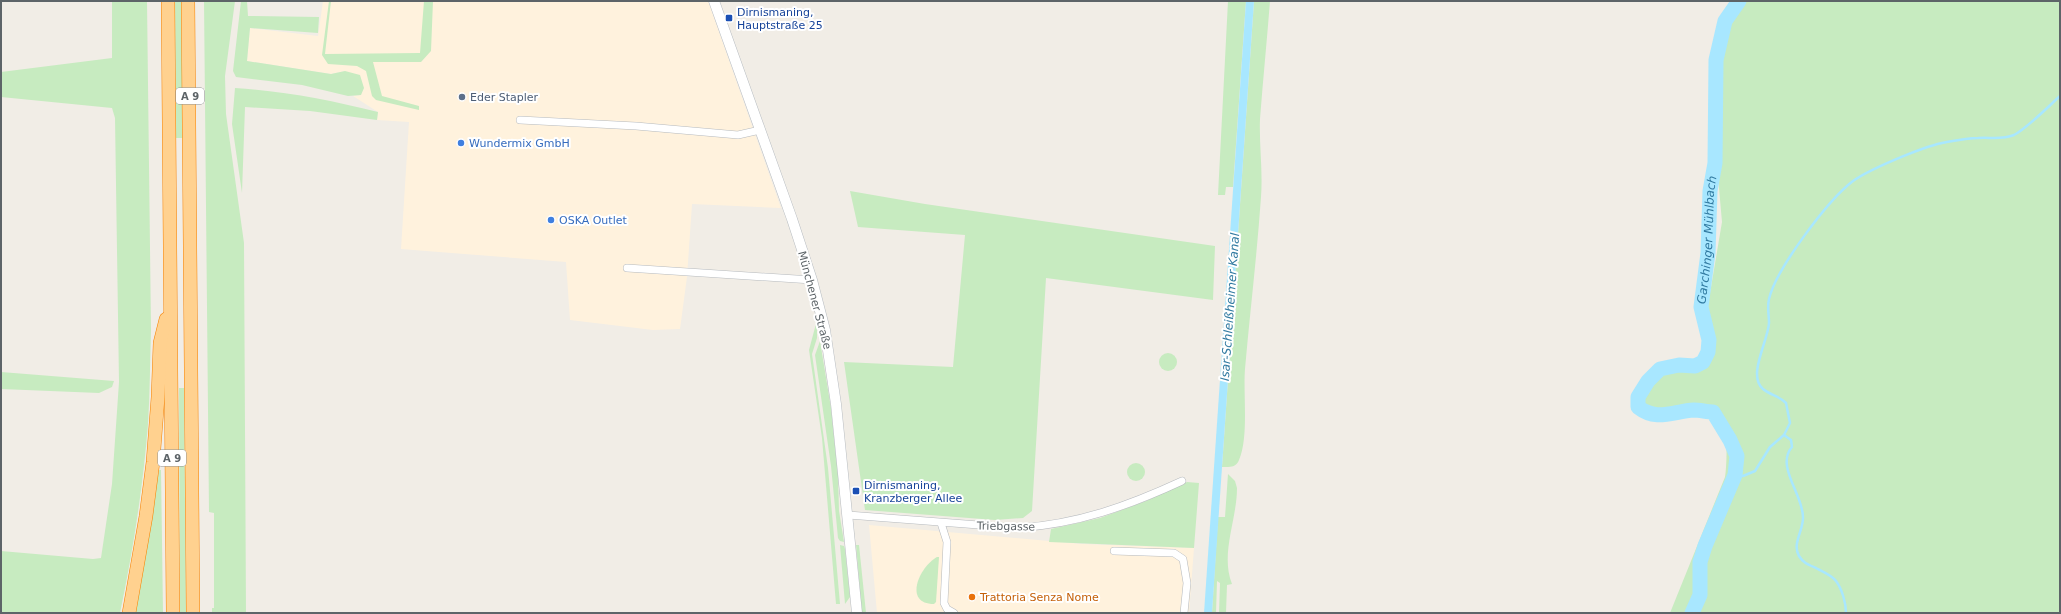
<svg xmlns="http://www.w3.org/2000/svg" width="2061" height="614" font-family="'DejaVu Sans',sans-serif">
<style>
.commercial{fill:#fff2dd}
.green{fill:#c7ebc0;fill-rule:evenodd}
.water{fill:#a8e7ff}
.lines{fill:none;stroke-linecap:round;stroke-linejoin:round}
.stream{stroke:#a8e7ff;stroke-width:2.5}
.river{stroke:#a8e7ff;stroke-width:15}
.street-casing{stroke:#b6babe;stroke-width:8}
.secondary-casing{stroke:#b7bcc1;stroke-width:11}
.highway-casing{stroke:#f78200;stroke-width:14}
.street{stroke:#fff;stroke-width:7}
.secondary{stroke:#fff;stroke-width:10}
.highway{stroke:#ffd18f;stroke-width:13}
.transit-dot{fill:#1a4fb4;stroke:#fff;stroke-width:1.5}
.service-dot{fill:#5c6f8a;stroke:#fff;stroke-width:1.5}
.shop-dot{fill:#3f7fe0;stroke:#fff;stroke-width:1.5}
.food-dot{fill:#e8710a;stroke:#fff;stroke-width:1.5}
.labels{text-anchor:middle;stroke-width:4;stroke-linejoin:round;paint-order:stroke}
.shield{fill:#fff;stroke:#8e9295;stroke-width:1}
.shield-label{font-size:10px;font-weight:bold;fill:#5d6468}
.transit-label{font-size:11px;fill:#164399;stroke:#fff;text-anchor:start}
.service-label{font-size:11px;fill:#4e5e75;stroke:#fff;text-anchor:start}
.shop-label{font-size:11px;fill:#366cbe;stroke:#fff;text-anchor:start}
.street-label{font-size:11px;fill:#5d6468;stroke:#fff}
.food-label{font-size:11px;fill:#c56008;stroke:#fff;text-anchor:start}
.water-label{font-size:12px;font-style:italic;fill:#317aa1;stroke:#fff}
</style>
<rect width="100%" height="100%" fill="#f1ede6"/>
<!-- commercial -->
<g class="commercial">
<path d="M323 1H708L781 208 692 204 687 277 680 329 653 330 570 320 566 262 401 249 409 122 377 120 378 112 353 96 361 95 345 71 331 74 247 61 250 28 318 36Z"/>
<path d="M869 525 1082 544 1194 548 1189 613H877Z"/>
</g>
<!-- green -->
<g class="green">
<path d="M112 1H147L151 330C150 361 150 393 148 424 143 487 133 551 120 613H1V551L93 559 101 558 112 484 119 382 115 118 112 108 1 97V72L112 58Z"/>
<path d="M175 1H181L183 138H176Z"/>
<path d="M204 1H235L225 76 226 114 244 243 246 613H212V608H214V513L209 512Z"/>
<path d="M241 1H247L248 16 319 17 318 33 250 28 247 61 331 74 345 71 360 75 364 88 361 95 348 96 302 85 236 77 233 71Z"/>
<path d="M329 1H331L325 54 420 53 424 1H433L431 51 421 62H373L382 96 419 106V110L376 100 372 96 366 71 357 66 328 64 322 55Z"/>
<path d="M1228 1H1246L1233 187H1226L1225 195H1218Z"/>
<path d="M1254 1H1270C1267 40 1263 79 1260 119 1259 145 1263 171 1261 197 1257 255 1250 312 1245 369 1243 394 1249 437 1239 460 1236 468 1229 467 1222 467Z"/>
<path d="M1736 1H2060V613H1670L1725 477C1727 465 1728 426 1722 417 1720 413 1716 410 1713 407L1656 411 1647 409C1644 405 1641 399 1643 394 1646 385 1659 372 1668 370 1679 367 1692 371 1703 369L1714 356 1708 305 1722 222 1711 98 1724 21Z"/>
<path d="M235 88C284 91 330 100 378 112L377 120 310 111 245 107 242 193 232 124Z"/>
<path d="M850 191 925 204 1215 246 1213 300 1046 278 1032 511 1023 518 995 520 865 510 844 362 953 367 965 235 858 227Z"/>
<path d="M817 320V338L812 354 828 468 840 604H836L822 438 809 350Z"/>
<path d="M820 341 831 408 838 475 839 511 844 542 840 541 838 538 831 466 815 355Z"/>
<circle cx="1168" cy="362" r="9"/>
<path d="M1 372 114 381 112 387 99 393 1 389Z"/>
<path d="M179 388H184L186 613H180Z"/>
<circle cx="1136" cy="472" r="9"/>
<path d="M159 470H161L163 613H135Z"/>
<path d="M1228 474 1235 481 1237 488C1237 520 1220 554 1232 584L1227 585 1226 613H1212L1218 517H1225ZM1217 581 1220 583 1219 613H1216Z"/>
<path d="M1187 482 1199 483 1194 548 1049 542 1051 529 1100 518 1146 501Z"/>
<path d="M840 545 844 546 845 549 850 597 845 604Z"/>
<path d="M856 545H859L866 613H862Z"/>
<path d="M937 557H939L936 602 934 604C903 604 919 567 937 557Z"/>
</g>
<!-- water -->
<path class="water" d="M1246 1H1254L1212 613H1204Z"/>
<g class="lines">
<!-- stream -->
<g class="stream">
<path d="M1784 435 1791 440 1792 447C1775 466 1804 496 1803 518 1803 531 1792 544 1799 556 1803 563 1809 565 1816 568 1822 571 1833 576 1836 581 1842 589 1846 603 1846 613"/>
<path d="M1735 475 1743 476 1755 471 1770 447 1784 435 1790 423 1786 403C1779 396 1770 395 1763 389 1747 376 1768 341 1769 323 1769 315 1767 307 1769 299 1776 269 1828 200 1853 181 1870 169 1920 148 1942 143 1953 141 1966 138 1978 138 1990 137 2002 140 2014 135 2027 128 2048 107 2060 96"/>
</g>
<!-- river -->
<path class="river" id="s1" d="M1692 613 1700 595V562L1705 546 1735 475 1737 456 1730 440 1713 412C1707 412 1700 410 1694 410 1673 411 1657 422 1638 407V397L1648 381 1660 369 1679 365 1695 366 1703 362 1708 352 1709 340 1701 307 1708 253 1710 191 1715 163 1716 60 1725 21 1739 1"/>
<!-- street casing -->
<g class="street-casing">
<g id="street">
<path d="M520 120 636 126 738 135 760 130"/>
<path d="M627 268 812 280"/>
<path d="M848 515 1018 528C1078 524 1128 506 1182 481"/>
<path d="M941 523 947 542 944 603 947 609 954 613"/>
<path d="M1114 551 1174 553 1183 559 1187 583 1184 613"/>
</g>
</g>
<!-- secondary casing -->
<g class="secondary-casing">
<path id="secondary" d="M714 1 792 219 812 280 825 330 836 404 857 613"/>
</g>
<!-- highway casing -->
<g class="highway-casing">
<g id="highway">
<path d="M168 1 173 613"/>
<path d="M188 1 193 613"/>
<path d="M129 613 146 516 153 462 158 397 160 343 166 319"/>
</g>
</g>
<!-- street -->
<use href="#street" class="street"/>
<!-- secondary -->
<use href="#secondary" class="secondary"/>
<!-- highway -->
<use href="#highway" class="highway"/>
</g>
<!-- markers -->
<g class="transit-dot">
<rect x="725" y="14" width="8" height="8" rx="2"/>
<rect x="852" y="487" width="8" height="8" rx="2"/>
</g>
<circle class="service-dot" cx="462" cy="97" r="4"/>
<g class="shop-dot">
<circle cx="461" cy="143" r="4"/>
<circle cx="551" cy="220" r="4"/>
</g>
<circle class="food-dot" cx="972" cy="597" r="4"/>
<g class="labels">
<!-- shield labels -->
<g class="shield">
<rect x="176" y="88" width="28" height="16" rx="3"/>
<rect x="158" y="450" width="28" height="16" rx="3"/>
</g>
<g class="shield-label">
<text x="190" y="100">A 9</text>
<text x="172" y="462">A 9</text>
</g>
<!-- transit labels -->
<g class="transit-label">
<text x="737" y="16">Dirnismaning,<tspan x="737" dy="13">Hauptstraße 25</tspan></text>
<text x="864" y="489">Dirnismaning,<tspan x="864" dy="13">Kranzberger Allee</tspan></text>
</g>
<!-- service labels -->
<g class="service-label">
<text x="470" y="101">Eder Stapler</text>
</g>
<!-- shop labels -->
<g class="shop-label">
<text x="469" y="147">Wundermix GmbH</text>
<text x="559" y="224">OSKA Outlet</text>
</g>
<!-- street labels -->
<g class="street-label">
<text transform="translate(815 300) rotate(75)" y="4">Münchener Straße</text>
<text transform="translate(1006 526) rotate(1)" y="4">Triebgasse</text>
</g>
<!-- food labels -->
<g class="food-label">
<text x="980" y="601">Trattoria Senza Nome</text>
</g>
<!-- water labels -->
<g class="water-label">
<text dy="4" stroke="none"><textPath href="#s1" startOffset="508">Garchinger Mühlbach</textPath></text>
<text transform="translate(1230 307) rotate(-86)" y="4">Isar-Schleißheimer Kanal</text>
</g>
</g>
<!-- border -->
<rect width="2061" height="614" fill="none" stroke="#5d6468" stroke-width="4"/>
</svg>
